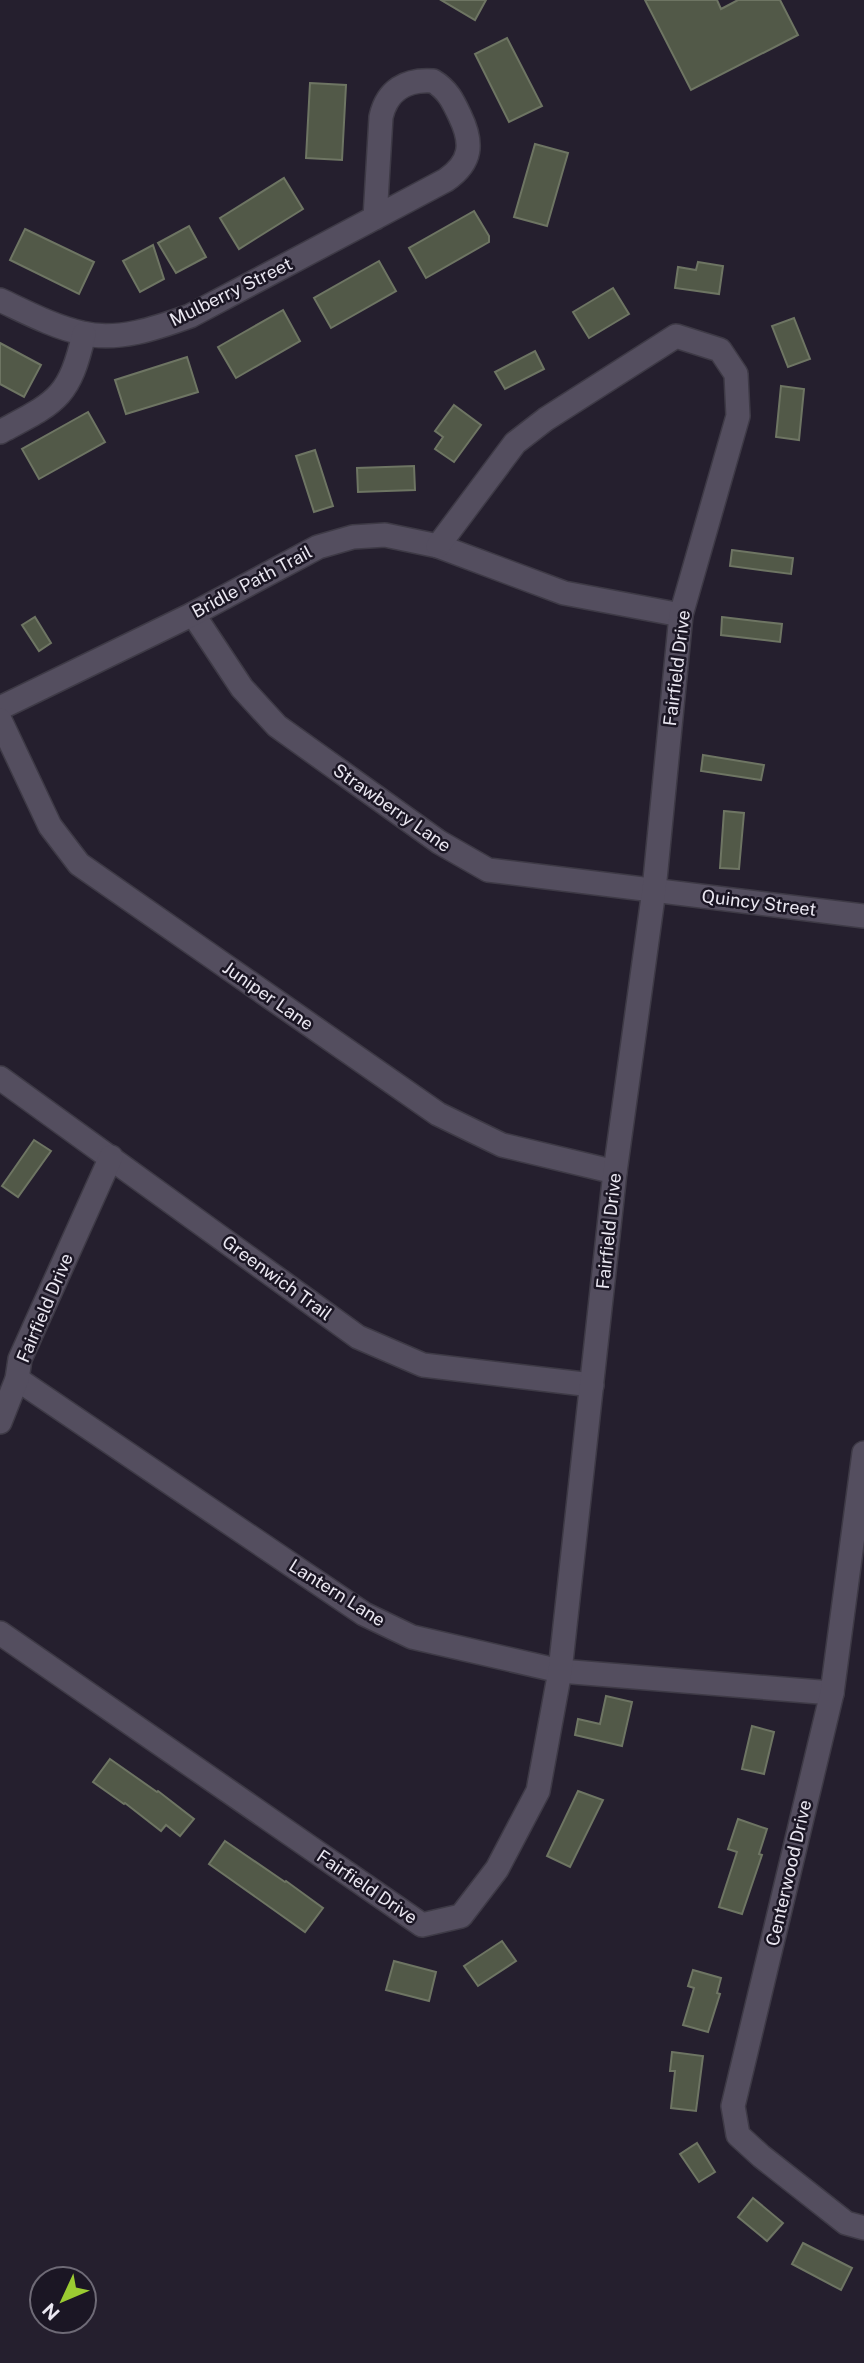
<svg xmlns="http://www.w3.org/2000/svg" width="864" height="2363" font-family="'Public Sans',sans-serif">
<style>
.building{fill:#525948;stroke:#6e7563;stroke-width:2}
.lines{fill:none;stroke-linecap:round;stroke-linejoin:round}
.minor-casing{stroke:#3e3a46;stroke-width:26}
.minor{stroke:#544e5f;stroke-width:23}
.labels{text-anchor:middle;stroke-width:5;stroke-linejoin:round;paint-order:stroke}
.street-label{font-size:18px;fill:#eae7f1;stroke:#1b1624}
</style>
<rect width="100%" height="100%" fill="#251f2e"/>
<!-- building -->
<g class="building">
<path d="M441 0H486L475 20Z"/>
<path d="M645 0H717L721 9 738 0H780L798 35 691 90Z"/>
<path d="M507 38 542 106 509 122 475 54Z"/>
<path d="M310 83 346 85 342 160 306 158Z"/>
<path d="M535 144 568 153 547 226 514 217Z"/>
<path d="M284 178 303 209 239 249 220 218Z"/>
<path d="M474 211 489 236V242L426 278 409 248Z"/>
<path d="M189 226 206 257 176 273 158 243Z"/>
<path d="M25 229 94 262 79 294 10 260Z"/>
<path d="M153 245 164 279 140 292 123 261Z"/>
<path d="M379 261 396 291 331 328 314 298Z"/>
<path d="M698 262 723 266 719 294 675 288 678 267 696 270Z"/>
<path d="M613 288 629 314 589 338 573 312Z"/>
<path d="M283 310 300 341 236 378 218 347Z"/>
<path d="M794 318 810 359 788 367 772 326Z"/>
<path d="M0 343 41 365 24 397 0 384Z"/>
<path d="M535 351 544 369 505 389 495 372Z"/>
<path d="M187 357 198 392 126 414 115 380Z"/>
<path d="M781 386 804 389 799 440 776 437Z"/>
<path d="M454 405 481 425 454 462 435 449 443 437 435 431Z"/>
<path d="M88 412 105 442 39 479 22 449Z"/>
<path d="M315 450 333 506 314 512 296 456Z"/>
<path d="M414 466 415 490 358 492 357 468Z"/>
<path d="M732 550 793 558 791 574 730 566Z"/>
<path d="M35 617 51 643 39 651 22 625Z"/>
<path d="M722 617 782 624 780 642 721 635Z"/>
<path d="M703 755 764 765 761 780 701 771Z"/>
<path d="M724 811 744 813 739 869 720 868Z"/>
<path d="M34 1140 51 1151 18 1197 2 1186Z"/>
<path d="M606 1696 632 1702 622 1746 575 1735 578 1719 600 1724Z"/>
<path d="M752 1726 774 1732 764 1774 742 1769Z"/>
<path d="M110 1759 157 1792 158 1791 194 1819 180 1836 166 1825 161 1831 125 1803 124 1804 93 1782Z"/>
<path d="M578 1791 603 1800 570 1867 547 1856Z"/>
<path d="M738 1819 767 1829 759 1854 762 1855 742 1914 719 1907 737 1852 728 1849Z"/>
<path d="M225 1841 285 1882 286 1881 323 1908 305 1932 209 1864Z"/>
<path d="M502 1941 516 1961 478 1986 464 1966Z"/>
<path d="M394 1961 436 1972 429 2001 386 1990Z"/>
<path d="M693 1970 721 1978 717 1993 720 1994 708 2032 683 2025 694 1988 688 1986Z"/>
<path d="M672 2052 703 2056 696 2111 671 2108 675 2071H670Z"/>
<path d="M697 2143 715 2172 699 2182 680 2154Z"/>
<path d="M753 2198 783 2223 767 2241 738 2217Z"/>
<path d="M803 2243 852 2268 841 2290 792 2264Z"/>
</g>
<g class="lines">
<!-- minor casing -->
<g class="minor-casing">
<g id="minor">
<path d="M0 300C26 312 54 327 82 333 117 342 157 328 190 316L446 180C472 162 473 143 460 116 453 101 448 90 433 81 406 79 387 90 381 117L375 218"/>
<path d="M0 432C56 402 69 399 84 334"/>
<path d="M193 614 242 688 277 726 439 842 488 870 864 916"/>
<path d="M0 708 193 614 318 547 353 537 385 535 438 546 564 593 681 615"/>
<path d="M0 720 50 826 79 864 438 1114 502 1145 615 1172"/>
<path d="M0 1078 358 1337 423 1365 592 1385"/>
<path d="M17 1379 364 1614 412 1637 560 1671 832 1693"/>
<path d="M0 1422 17 1379 20 1359 111 1157"/>
<path d="M864 1453 832 1693 733 2106 738 2135 761 2156 846 2223 864 2228"/>
<path d="M0 1633 422 1925 461 1916 497 1869 538 1791 560 1671 615 1172 654 890 681 615 738 416 736 374 720 350 676 336 546 419 515 443 438 546"/>
</g>
</g>
<!-- minor -->
<use href="#minor" class="minor"/>
</g>
<g class="labels">
<!-- street labels -->
<g class="street-label">
<text transform="translate(231 292) rotate(-26)" y="6">Mulberry Street</text>
<text transform="translate(252 582) rotate(-28)" y="6">Bridle Path Trail</text>
<text transform="translate(677 668) rotate(-83)" y="6">Fairfield Drive</text>
<text transform="translate(392 808) rotate(35)" y="6">Strawberry Lane</text>
<text transform="translate(759 903) rotate(7)" y="6">Quincy Street</text>
<text transform="translate(268 996) rotate(35)" y="6">Juniper Lane</text>
<text transform="translate(609 1231) rotate(-84)" y="6">Fairfield Drive</text>
<text transform="translate(277 1278) rotate(36)" y="6">Greenwich Trail</text>
<text transform="translate(45 1308) rotate(-67)" y="6">Fairfield Drive</text>
<text transform="translate(337 1593) rotate(32)" y="6">Lantern Lane</text>
<text transform="translate(789 1873) rotate(-77)" y="6">Centerwood Drive</text>
<text transform="translate(367 1887) rotate(34)" y="6">Fairfield Drive</text>
</g>
</g>
<!-- north arrow -->
<g transform="translate(63 2300) rotate(226)"><circle r="33" fill="#1b1624" stroke="#6e6a76" stroke-width="2"/>
<path d="M0-5L12 26L0 18L-12 26Z" fill="#9bcb32"/>
<text y="-10" font-size="19" font-weight="bold" text-anchor="middle" fill="#eae7f1">N</text>
</g>
</svg>
